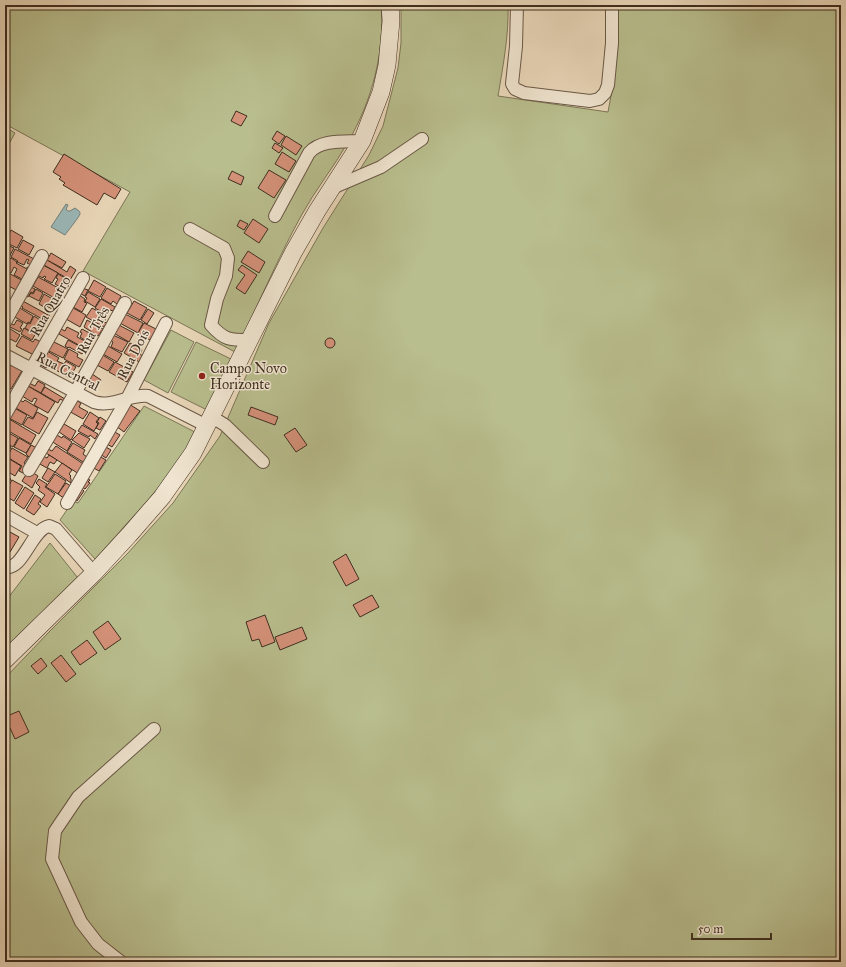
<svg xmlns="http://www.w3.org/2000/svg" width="846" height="967" font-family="'IM FELL Great Primer',serif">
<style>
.green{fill:#b9be8e;stroke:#7c7656}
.water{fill:#9bb8b8;stroke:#76817b}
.building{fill:#d5927a;stroke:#3f2e1f}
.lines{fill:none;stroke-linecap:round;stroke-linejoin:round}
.street-casing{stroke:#6a5846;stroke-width:14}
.secondary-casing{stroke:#3f2e1f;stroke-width:18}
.street{stroke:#f1e6d2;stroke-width:12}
.secondary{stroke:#f1e6d2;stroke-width:17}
.poi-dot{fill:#8f2418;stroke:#f1e6d2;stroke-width:1.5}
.labels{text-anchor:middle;stroke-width:3;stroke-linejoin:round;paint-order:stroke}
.street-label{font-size:14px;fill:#3f2e1f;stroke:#f1e6d2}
.poi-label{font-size:14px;fill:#3f2e1f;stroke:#f1e6d2;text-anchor:start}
</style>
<rect width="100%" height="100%" fill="#ead8ba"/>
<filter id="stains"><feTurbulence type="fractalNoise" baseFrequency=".005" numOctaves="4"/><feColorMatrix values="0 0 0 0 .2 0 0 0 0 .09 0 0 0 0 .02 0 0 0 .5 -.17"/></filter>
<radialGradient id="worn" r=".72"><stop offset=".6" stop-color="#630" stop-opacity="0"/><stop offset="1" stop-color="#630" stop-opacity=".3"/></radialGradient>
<!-- green -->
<g class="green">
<path d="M5 5H381C385 52 372 101 348 142 334 167 315 190 301 216 277 260 257 307 235 352L83 271 130 192 5 124Z"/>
<path d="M401 5H508C509 35 503 66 498 96L608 112 613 85 619 5H841V962H5V678L49 632 127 554 173 503 220 436 269 323 323 228 369 155 383 126 398 68 401 43Z"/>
<path d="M5 127 15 133 5 151Z"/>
<path d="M171 330 194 342 168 393 144 380Z"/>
<path d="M196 342 233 360 207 410 171 392Z"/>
<path d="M144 406 193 431 194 432 189 450 149 499 95 559 60 520 73 501 78 503Z"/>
<path d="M50 543 78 578 5 653V602Z"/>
</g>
<!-- water -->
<path class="water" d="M66 204 68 205 66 209 68 211H70L75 208 79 211C80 212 80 213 80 214 80 216 67 232 65 235L51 227Z"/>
<!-- building -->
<g class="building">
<path d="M236 111 247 116 241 126 231 121Z"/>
<path d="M277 131 285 136 279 144 272 139Z"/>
<path d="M286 136 302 146 296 155 281 145Z"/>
<path d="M275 143 283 148 279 153 272 148Z"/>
<path d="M282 152 296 161 289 172 275 164Z"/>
<path d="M64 154 121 189 115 199 104 193 97 205 63 185 65 183 59 179 61 177 53 172Z"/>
<path d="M269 170 286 180 274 198 258 188Z"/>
<path d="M232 171 244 177 241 185 228 179Z"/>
<path d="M253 219 268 229 259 243 244 233Z"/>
<path d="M240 220 248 224 244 230 237 226Z"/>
<path d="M11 230 23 237 17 248 5 242Z"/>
<path d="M23 240 34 246 29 255 18 249Z"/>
<path d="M5 244 14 248 9 257 5 255Z"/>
<path d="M15 249 36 260 30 270 27 268V267L29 268 31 265 27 263 29 260 27 259 24 265 17 262 18 261 11 257Z"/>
<path d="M248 251 265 262 259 273 241 262Z"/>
<path d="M51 253 66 262 62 268 47 260Z"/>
<path d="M11 258 17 262 16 263 27 269 22 279 14 275 17 269 14 267 11 273 5 269V263L7 259 9 260Z"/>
<path d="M47 260 67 272 70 266 76 270 70 280 44 265Z"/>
<path d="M41 264 58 273 52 283 44 279 46 277 44 276 43 278 35 274Z"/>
<path d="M242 265 257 275 245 294 236 288 245 275 238 270Z"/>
<path d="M5 271 23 281 18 291 5 284Z"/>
<path d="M58 274 71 281 66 290 55 284 58 279 56 278Z"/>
<path d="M38 277 64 291 58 300 33 286Z"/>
<path d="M94 280 106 287 100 297 88 291Z"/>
<path d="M29 286 35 289 33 293 31 292 28 297 24 295Z"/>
<path d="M82 288 88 290 85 296 79 293Z"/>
<path d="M107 288 121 296 117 304 113 301 111 304 101 298Z"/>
<path d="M36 289 43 293 39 301 29 296 31 293 33 294Z"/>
<path d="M88 292 100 299 95 307 85 301 87 298 85 297Z"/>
<path d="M44 294 56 301 52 309 45 305 44 307 39 304Z"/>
<path d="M79 295 85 299 84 302 87 303 82 312 73 307Z"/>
<path d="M101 299 115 307 113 311 110 310 107 315 95 308Z"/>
<path d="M21 300 50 316 46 321 22 308 23 307 19 304Z"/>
<path d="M134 301 147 308 140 320 127 313Z"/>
<path d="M18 307 33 316 30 323 28 322 27 324 13 316Z"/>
<path d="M73 308 86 315 80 327 66 319Z"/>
<path d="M92 308 107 316 104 322 107 323 104 327 86 317Z"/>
<path d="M148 309 154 313 147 324 141 320Z"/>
<path d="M123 313 143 323 138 333 118 322Z"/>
<path d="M34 316 42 321 38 329 34 327 31 332 25 328 28 323 30 324Z"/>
<path d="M17 320 23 323 20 328 22 329 20 332 8 326 10 323 14 325Z"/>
<path d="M87 320 103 329 98 336 84 327Z"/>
<path d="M144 323 156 329 150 340 138 333Z"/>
<path d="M117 324 134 333 129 342 112 332Z"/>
<path d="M7 327 20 335 16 342 8 338 5 340V330Z"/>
<path d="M67 327 79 333 77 337 87 342 84 348 59 334 61 329 65 331Z"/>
<path d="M24 328 32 333 34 329 37 331 32 340 21 334Z"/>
<path d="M82 329 95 336 89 347 86 346 88 342 80 337 82 333 80 332Z"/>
<path d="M113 335 128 342 122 352 111 347 113 342 110 340Z"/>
<path d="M22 336 33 342 35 339 41 342 34 355 16 346Z"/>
<circle cx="330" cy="343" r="5"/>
<path d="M68 340 85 349 82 354 69 347 68 348 65 346Z"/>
<path d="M52 341 68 349 63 358 47 350Z"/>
<path d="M130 343 142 350 140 354 144 357 141 363 124 353Z"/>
<path d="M108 346 122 354 117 362 103 354Z"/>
<path d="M69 349 78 354 77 357 83 360 79 367 64 359Z"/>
<path d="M47 351 59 358 57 361 64 364 66 361 76 367 69 378 48 365 46 368 39 364Z"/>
<path d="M101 354 114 362 108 371 95 364Z"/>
<path d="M6 360 23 369 11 389 5 386V362Z"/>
<path d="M115 362 133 372 127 382 109 372Z"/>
<path d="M92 374 101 380 96 388 87 382Z"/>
<path d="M38 381 45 385 41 393 28 386 29 383 35 386Z"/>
<path d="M28 386 55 402 48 413 34 405 37 399 34 398 32 402 22 396Z"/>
<path d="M45 387 65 399 64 401 60 399 58 403 41 393Z"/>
<path d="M74 399 81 403 79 407 88 412 83 419 67 410Z"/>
<path d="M20 400 23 402 25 400 38 408 33 418 16 408Z"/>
<path d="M129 404 140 411 124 432 116 426Z"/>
<path d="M251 407 278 417 275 425 248 415Z"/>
<path d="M16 409 27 415 22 425 9 418Z"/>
<path d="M37 412 48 418 39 434 23 425 28 417 33 419Z"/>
<path d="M90 412 99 418 96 422 98 424 94 431 83 424Z"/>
<path d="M100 417 106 421 100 430 96 428 99 423 97 422Z"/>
<path d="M9 419 36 435 31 444 5 429V425Z"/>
<path d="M64 424 76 431 71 440 59 432Z"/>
<path d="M82 425 98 434 95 439 90 435 89 437 78 431Z"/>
<path d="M295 428 307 445 296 452 284 435Z"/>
<path d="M5 431 18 438 13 447 5 442Z"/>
<path d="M113 431 120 435 112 447 107 444 106 447 111 450 106 458 100 454Z"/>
<path d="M79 433 90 439 84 448 72 440Z"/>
<path d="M55 434 62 438 63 436 72 442 67 451 51 441Z"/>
<path d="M19 438 31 445 26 453 14 447Z"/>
<path d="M73 443 85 450 83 454 87 457 83 462 67 452Z"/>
<path d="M5 444 11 447 6 456H5Z"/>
<path d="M31 445 37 448 31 459 26 454Z"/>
<path d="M56 446 85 465 79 474 46 453 48 449 52 451Z"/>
<path d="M12 448 28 457 24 463 28 465 23 473 19 471 22 466 7 457Z"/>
<path d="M49 455 57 460 54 464 50 462 47 468 38 463 43 456 47 458Z"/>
<path d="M99 456 106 460 99 471 92 467Z"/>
<path d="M6 457 21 466 15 476 5 470V460Z"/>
<path d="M62 463 72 470 69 474 71 476 70 477 71 479V483L55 472Z"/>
<path d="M48 468 55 472 48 482 42 478Z"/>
<path d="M29 470 38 476 32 488 22 481Z"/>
<path d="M55 474 66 481 58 494 46 487Z"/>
<path d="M5 475 11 479 5 489Z"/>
<path d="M86 478 90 480 88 482 90 483 85 489 80 486Z"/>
<path d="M39 479 47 484 45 487 55 494 47 507 40 502 45 495 38 490 40 487 36 483Z"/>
<path d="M12 480 23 486 14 501 5 496V492Z"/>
<path d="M66 483 72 487 65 499 58 494Z"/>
<path d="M25 487 34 493 24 509 15 503Z"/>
<path d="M80 487 84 491 77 501 72 498Z"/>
<path d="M35 495 41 499 38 504 41 506 34 515 26 510Z"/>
<path d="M10 532 19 537 10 552 5 549V539Z"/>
<path d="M346 554 359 579 346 586 333 562Z"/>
<path d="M372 595 379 607 360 617 353 605Z"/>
<path d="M265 615 275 642 262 647 259 639 252 641 246 622Z"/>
<path d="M108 621 121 639 105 650 93 632Z"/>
<path d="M302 627 307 639 280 650 275 637Z"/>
<path d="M87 640 97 653 80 665 71 652Z"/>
<path d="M61 655 76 674 66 682 51 663Z"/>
<path d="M41 658 47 666 38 674 31 666Z"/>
<path d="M19 711 29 732 15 739 5 717Z"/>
</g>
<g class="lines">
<!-- street casing -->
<g class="street-casing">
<g id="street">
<path d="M517 5 516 46 512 84 515 89 524 93 590 101 599 99 605 93 608 85 612 43V5"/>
<path d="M332 188 381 167 422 139"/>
<path d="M275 216 309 153C321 139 345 142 362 141"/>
<path d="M190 229 224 248 228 258 226 276 217 299 211 325C224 340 230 340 249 340"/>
<path d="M5 322 42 256"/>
<path d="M5 355 94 402C112 408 129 394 148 396L207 426"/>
<path d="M5 415 83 278"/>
<path d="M212 417 225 425 263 462"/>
<path d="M29 470 75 393 125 303"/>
<path d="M67 503 127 399 166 323"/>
<path d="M5 515 37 533"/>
<path d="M5 567C23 571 31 530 49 526L56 529 94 573"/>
<path d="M121 962 98 944 81 922 52 859 55 831 78 797 154 729"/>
</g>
</g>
<!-- secondary casing -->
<g class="secondary-casing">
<path id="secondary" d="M5 660 94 573 129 535 162 497 193 453 293 253 317 211 362 141 381 92 387 65 391 21 390 5"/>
</g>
<!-- street -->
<use href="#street" class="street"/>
<!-- secondary -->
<use href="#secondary" class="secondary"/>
</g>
<!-- markers -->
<circle class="poi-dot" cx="202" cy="376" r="4"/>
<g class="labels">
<!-- street labels -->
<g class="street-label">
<text transform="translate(50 306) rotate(-60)" y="5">Rua Quatro</text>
<text transform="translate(93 330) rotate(-61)" y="5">Rua Três</text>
<text transform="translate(133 354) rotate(-63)" y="5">Rua Dois</text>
<text transform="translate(68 371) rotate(27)" y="5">Rua Central</text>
</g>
<!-- poi labels -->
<g class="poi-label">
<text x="210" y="373">Campo Novo<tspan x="210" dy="16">Horizonte</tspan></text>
</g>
</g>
<!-- margin -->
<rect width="846" height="967" fill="none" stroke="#ead8ba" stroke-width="20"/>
<rect x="6" y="6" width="834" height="955" fill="none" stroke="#3f2e1f" stroke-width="2"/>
<rect x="10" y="10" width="826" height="947" fill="none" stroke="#3f2e1f"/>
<!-- scale -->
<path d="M692 933v6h79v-6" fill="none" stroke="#3f2e1f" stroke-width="2"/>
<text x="698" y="933" font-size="12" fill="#3f2e1f" stroke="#f1e6d2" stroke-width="3" paint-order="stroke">50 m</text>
<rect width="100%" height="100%" filter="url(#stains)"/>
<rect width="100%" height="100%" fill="url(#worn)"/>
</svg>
